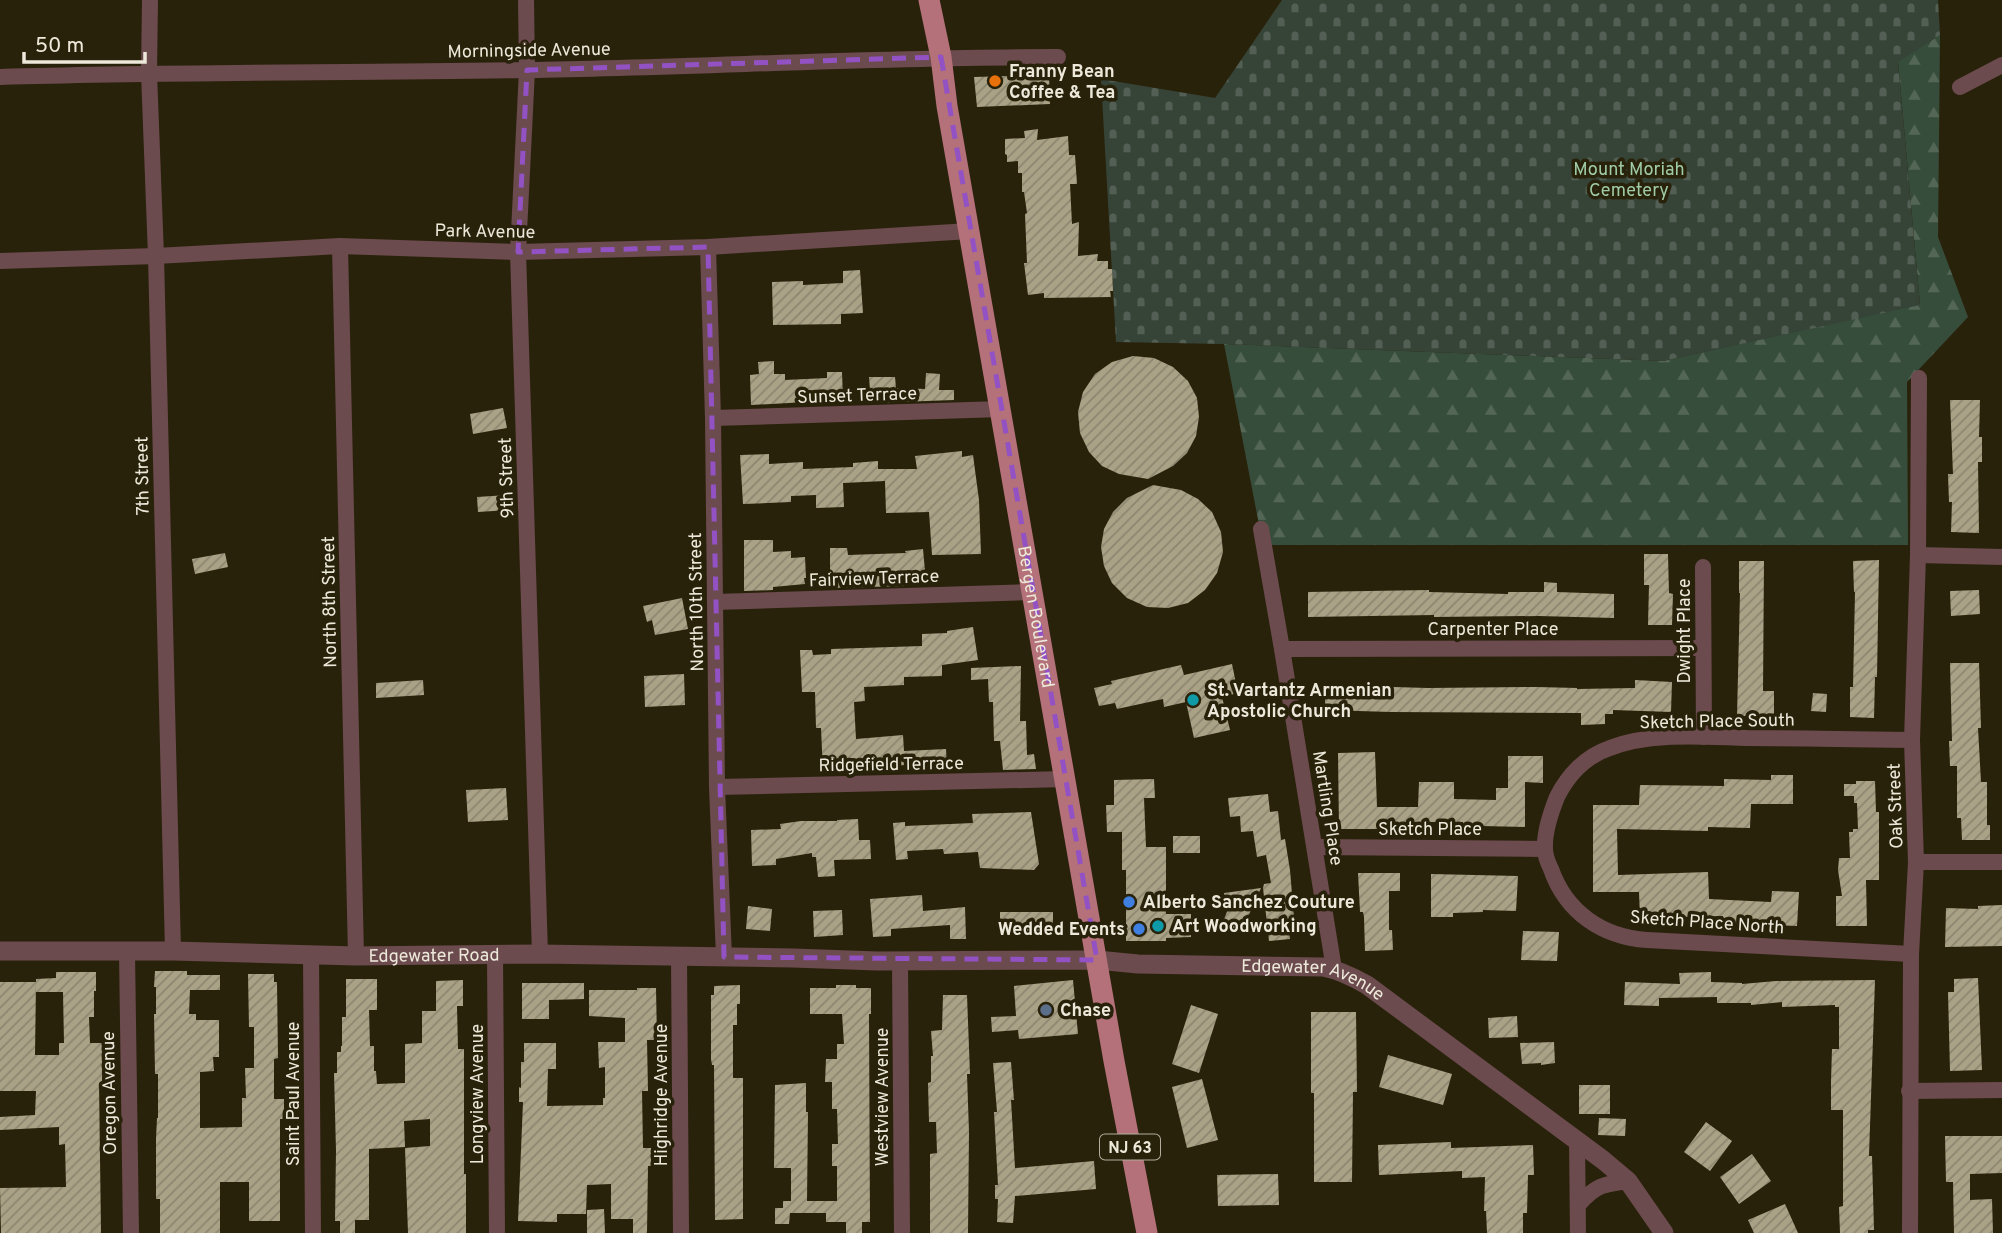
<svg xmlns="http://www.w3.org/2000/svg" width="2002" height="1233" font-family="Overpass,sans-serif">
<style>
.forest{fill:url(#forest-firs)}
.cemetery{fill:url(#cemetery-stones)}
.building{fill:url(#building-hatch)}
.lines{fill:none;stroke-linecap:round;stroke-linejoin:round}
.minor{stroke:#6c4b4e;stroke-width:16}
.tertiary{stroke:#6c4b4e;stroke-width:19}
.primary{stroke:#b47179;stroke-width:21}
.marked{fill:none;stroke:#9252c4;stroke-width:5;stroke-dasharray:14 9;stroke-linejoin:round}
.food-dot{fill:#e8710a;stroke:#29220b;stroke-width:2.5}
.culture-dot{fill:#0f9aa8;stroke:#29220b;stroke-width:2.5}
.shop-dot{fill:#3f7fe0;stroke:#29220b;stroke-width:2.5}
.service-dot{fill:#5c6f8a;stroke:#29220b;stroke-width:2.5}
.labels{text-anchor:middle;stroke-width:7;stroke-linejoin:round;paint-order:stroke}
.shield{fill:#29220b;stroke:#b2ad9c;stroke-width:2}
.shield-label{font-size:16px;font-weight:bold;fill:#ede9da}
.street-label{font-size:18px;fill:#ede9da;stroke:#29220b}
.poi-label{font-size:18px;font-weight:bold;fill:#ede9da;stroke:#29220b;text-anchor:start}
.park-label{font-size:18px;fill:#9fcca7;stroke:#29220b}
</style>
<defs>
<pattern id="forest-firs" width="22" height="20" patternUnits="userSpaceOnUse" patternTransform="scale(1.75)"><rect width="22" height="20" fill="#374d3b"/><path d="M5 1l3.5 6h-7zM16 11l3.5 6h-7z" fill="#546757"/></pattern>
<pattern id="cemetery-stones" width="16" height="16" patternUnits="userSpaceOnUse" patternTransform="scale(1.75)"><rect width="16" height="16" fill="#364438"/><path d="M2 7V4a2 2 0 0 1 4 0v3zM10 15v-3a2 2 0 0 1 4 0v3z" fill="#535f54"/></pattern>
<pattern id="building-hatch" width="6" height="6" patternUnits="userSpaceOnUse" patternTransform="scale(1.75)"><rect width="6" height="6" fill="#aaa286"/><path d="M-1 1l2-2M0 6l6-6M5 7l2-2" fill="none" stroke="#8c8671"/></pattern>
</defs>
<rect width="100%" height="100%" fill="#29220b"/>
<!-- forest -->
<path class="forest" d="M1940 35 1938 237 1968 317 1907 382 1908 545H1263L1224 344 1663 361 1920 304 1898 61Z"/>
<!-- cemetery -->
<path class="cemetery" d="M1282 0H1938L1940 35 1898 62 1920 305 1663 361 1224 344 1116 342 1101 79 1215 98Z"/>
<!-- building -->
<g class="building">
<path d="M1049 75 1050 104 977 107 974 77Z"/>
<path d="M1038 129 1037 140 1068 136 1069 155H1075L1077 184H1070L1072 224 1079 222 1078 256 1098 254 1097 261H1108V269H1112L1113 291H1110L1111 297 1044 298V293L1028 295 1024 263H1027L1025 214 1027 213 1024 192H1022V173H1018V161L1007 162V155L1005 154V139L1025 138 1024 131Z"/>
<path d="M860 270 863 313 841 314V324L773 325 772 282 803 281V285L843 283V271Z"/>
<path d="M1133 356 1154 358 1173 367 1188 381 1197 398 1199 417 1196 436 1187 453 1173 466 1148 479 1119 474 1102 466 1089 452 1080 433 1078 412 1083 392 1095 374 1112 362Z"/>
<path d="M774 361V374H785V380L827 378V372H842L843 400 751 405 750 375 759 374 758 362Z"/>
<path d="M926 373 940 374 939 390H954V400L871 403 869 377H895L896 388 925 389Z"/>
<path d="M1950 400H1980L1979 437H1982V462H1978L1979 533 1951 532 1952 502H1949L1948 474H1953Z"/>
<path d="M503 408 507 428 473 434 470 414Z"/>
<path d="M962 451V457L973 455 979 500 981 554 932 555 929 512 886 513 885 481 843 483 844 507 816 508V495L791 496V502L743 504 740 455 769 454V464L803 462V469L853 467V463L878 461V469H917L915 456Z"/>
<path d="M1153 485 1181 490 1198 499 1212 512 1221 532 1223 552 1217 573 1205 590 1188 603 1168 608 1147 607 1127 598 1112 583 1104 566 1101 547 1104 529 1113 512 1127 498Z"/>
<path d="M508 495 509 510 478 512 477 497Z"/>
<path d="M744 540H773V552L791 551V558L805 557 806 578H804L805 584 773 587V590L744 591Z"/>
<path d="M830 548H847L848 555 906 553 905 551 923 549 926 582 904 586 830 588Z"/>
<path d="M225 553 228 567 195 574 192 559Z"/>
<path d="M1644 554H1668L1669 593 1673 594 1672 625H1648L1649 585H1644Z"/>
<path d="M1879 560 1877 677H1875L1874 718 1850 717V687H1853L1855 592H1854L1853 561Z"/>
<path d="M1739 561H1764L1763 691H1774V716H1737L1740 593H1739Z"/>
<path d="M1544 582 1557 583V592L1614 594V618L1539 616 1434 617V615L1308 617V592L1429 590V592L1508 594V592H1544Z"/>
<path d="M1979 590 1980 614 1951 616 1950 591Z"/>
<path d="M682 598 688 629 655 635 652 620 647 622 643 606Z"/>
<path d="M973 627 978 660 942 665V676L904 677V685L864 687 865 701 854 702 856 739 903 735 904 751 946 749 947 766 923 768 922 764 890 766 889 759 867 760 868 767 842 771V773H823L821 728H816L815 692H802L800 650H812L813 655 831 654V649L922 646V634L947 633V631Z"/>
<path d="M1950 663H1979L1981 728H1978L1981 782H1987V825H1990V840H1962L1961 818H1957V766H1950L1949 741H1952Z"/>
<path d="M1232 664 1238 693 1222 697 1230 730 1194 738 1186 702 1164 707 1163 699 1117 709 1115 703 1099 706 1094 688 1112 684 1111 681 1181 665 1184 675Z"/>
<path d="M1021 666 1020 721H1026L1027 755 1034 754 1036 769 1003 770 1000 741H994L993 702H989L988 679 971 680V668Z"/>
<path d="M684 674 685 705 645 707 644 676Z"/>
<path d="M423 680 424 695 376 698V683Z"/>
<path d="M1635 680 1672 682 1671 712 1613 710V714H1605V724L1581 725V713L1391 712 1325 710V685L1428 688 1537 687 1577 688V689L1635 688Z"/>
<path d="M1813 693 1827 694 1826 712 1811 711Z"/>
<path d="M1375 752 1377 807H1418L1419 782H1454V799L1496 800V788H1508V756H1543V783L1525 782V827L1482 826V833H1463V822H1410V834H1390V829H1339L1338 753Z"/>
<path d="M1771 775H1793V804H1751L1750 828 1708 827V831L1617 829 1618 875 1708 872 1709 899 1771 902 1772 891 1799 892 1797 926 1722 923 1723 916 1640 918 1639 892H1593V805H1639L1640 785 1724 786V779L1771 780Z"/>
<path d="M1154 779 1155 798H1144L1146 847H1166V914H1191V937L1166 938V941H1126V870H1122V832H1107L1106 805H1114V780Z"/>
<path d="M1856 781H1875L1876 812H1879V880H1866L1867 926H1836V896H1842L1838 870 1839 858H1850L1849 832H1853V829H1858L1857 803H1854V796H1844V784H1856Z"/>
<path d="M506 788 508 820 468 822 466 790Z"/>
<path d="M1268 794 1270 812 1278 811 1281 840 1285 839 1290 870 1295 930 1289 931 1290 939 1269 941 1263 888 1264 884 1271 883 1266 855 1257 857 1253 831 1241 832 1240 816 1230 817 1228 798Z"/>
<path d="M1031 812 1039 864 1034 870 980 868 978 852 944 854 943 849 907 851 908 859 896 860 893 823 905 822V826L973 823 972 814Z"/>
<path d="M858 819 859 840H870L871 859 834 860 835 876 818 877 816 857H812V853L776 859V865L752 866 751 830 781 829 780 824 801 821H837V820Z"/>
<rect x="1173" y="836" width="27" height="17"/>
<path d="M1358 873H1400V891H1389V930H1392L1393 950 1365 951 1364 917 1363 912H1360Z"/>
<path d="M1431 874 1518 876 1516 911 1483 910V912L1453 913V917H1431Z"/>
<path d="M1261 888 1243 928H1227L1223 922 1228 909 1224 893Z"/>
<path d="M922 895 923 911 965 907 966 939H950V925L891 929V936L873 937 870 899Z"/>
<path d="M2002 905V946L1945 947 1946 908 1978 909V906Z"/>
<path d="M748 906 772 909 770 931 746 929Z"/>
<path d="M842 910 843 935 814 937 813 911Z"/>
<path d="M1000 912H1053V935L1000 936Z"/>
<path d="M1523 931 1559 932 1557 961 1521 960Z"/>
<path d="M155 971H187V975H220V990H190L189 1014H196V1020H219V1057H213L214 1071 200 1072V1128L242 1127V1098H246L245 1068H254V1027H249L248 974H274V982H277L278 1058 274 1059V1099H284V1119H280V1221H249V1182H220V1233H160V1199H156V1139L157 1118H158V1074H155L154 1014H156V987H154Z"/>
<path d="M56 972H96V991H94V1017H89L90 1043H103L102 1083H99L101 1233H1L0 1188 66 1187 65 1144 59 1145V1127L0 1130V1117L35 1115 36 1091H0V982H36L35 1055H59V1043H64L63 992H36V979L56 978Z"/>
<path d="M1711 972V982L1742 983V984L1776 981 1875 980 1869 1156H1872L1874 1230H1868V1233H1840L1839 1207 1843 1206V1110H1831V1081L1832 1049H1839V1007H1835V1005L1782 1007V1002L1751 1005V1003H1717V997L1659 998V1006L1624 1005 1625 982 1680 984 1679 973Z"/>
<path d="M1978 978 1982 1070 1950 1071 1948 992H1954V979Z"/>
<path d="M346 979H377V1010H369L370 1046H374V1071H376L377 1084 405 1083V1044L422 1043V1011H436V981L463 980V1006H457L458 1049H464V1174H466V1233H408L405 1148 430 1146V1119L404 1121 405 1147 369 1149V1220H355V1233H340V1221H335L336 1151 334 1073H337V1052H341V1046H342V1017H346Z"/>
<path d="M1073 980 1078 1034 1019 1039 1018 1030 992 1032 991 1017 1016 1016 1014 986Z"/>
<path d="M522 983H584V999L549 1000V1019H522Z"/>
<path d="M740 985V1004H737V1025H733V1078H743V1219L715 1220 714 1065H712L711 1059V995H714V986Z"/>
<path d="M836 985H856V988H871V1014H869L870 1222H862V1233H846V1222H826V1213H790L789 1224H775V1208H783V1201H791V1168H774L775 1085 806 1083V1112H808L807 1201H837V1166H832V1144H838L837 1109H832V1082H825L826 1059H837V1044H844L842 1014H810V988H836Z"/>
<path d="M637 988H656L657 1040H647L648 1091H642L643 1148H651V1166H648L647 1233H633V1219H611V1184L587 1185 586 1214H557V1222L518 1221 523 1102H519V1087L521 1088V1062H524V1043H556V1069H548L547 1106 603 1105V1098H605V1067L599 1068 598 1042H625V1018L589 1016V990H637Z"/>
<path d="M943 995H967L970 1074H967L969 1132 968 1233H930V1154L937 1153 936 1122H929L928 1083 931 1082V1056H933L931 1031 942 1030Z"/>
<path d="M1191 1005 1218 1014 1199 1073 1172 1064Z"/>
<path d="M1311 1012H1356L1357 1092H1353L1352 1182H1314V1093H1311Z"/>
<path d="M1517 1016 1518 1037 1489 1038 1488 1018Z"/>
<path d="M1554 1042 1555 1063 1541 1065V1063L1522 1064 1520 1043Z"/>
<path d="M1388 1055 1452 1074 1443 1105 1379 1087Z"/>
<path d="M1011 1062 1014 1100H1011L1015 1168 1094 1161 1096 1189 1015 1196 1013 1223 997 1222 998 1199H995V1185H998L994 1112H997L993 1063Z"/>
<path d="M1202 1079 1218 1140 1187 1148 1172 1087Z"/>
<rect x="1579" y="1085" width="31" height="29"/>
<path d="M1599 1118 1626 1119 1625 1136 1598 1135Z"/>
<path d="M1706 1122 1732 1141 1710 1171 1684 1152Z"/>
<path d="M1945 1136H2002V1173L1970 1174V1200L1992 1199 1993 1233H1954L1953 1182H1946Z"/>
<path d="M1451 1142V1148L1533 1145 1534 1175H1528L1527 1213H1523V1233H1487L1486 1211H1484L1485 1177 1462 1178V1171L1379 1175 1378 1145Z"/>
<path d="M1752 1154 1771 1181 1739 1204 1720 1177Z"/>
<path d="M1278 1174 1279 1205 1218 1206 1217 1175Z"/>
<path d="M1785 1204 1798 1233H1754L1748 1220Z"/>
<path d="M604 1209 605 1233H587V1210Z"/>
</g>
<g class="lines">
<!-- minor -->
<g class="minor">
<path d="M150 0 149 73 156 256 173 951"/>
<path d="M526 0 527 70 518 252 540 954"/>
<path d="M0 77C176 72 351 73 527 70 704 67 881 57 1058 57"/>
<path d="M1960 87 2002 65"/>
<path d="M340 246 356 956"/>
<path d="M708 247 713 418 717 787 724 957"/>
<path d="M0 261 156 256 340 246 518 252 708 247 970 231"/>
<path d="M713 418 1002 409"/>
<path d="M1261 529 1282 649 1334 969"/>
<path d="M1918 555 2002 557"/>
<path d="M1703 567 1704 737"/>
<path d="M715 602 1033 592"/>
<path d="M1282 649 1703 648"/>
<path d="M717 787 1066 779"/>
<path d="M1315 847 1545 849"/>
<path d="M1916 862H2002"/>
<path d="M127 952 131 1233"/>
<path d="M1911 954 1647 940C1602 937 1566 912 1551 869 1548 863 1545 855 1545 849 1544 832 1551 812 1557 797 1568 775 1586 756 1610 748 1651 732 1704 737 1747 738 1802 738 1857 739 1912 740"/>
<path d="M311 955 313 1233"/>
<path d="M495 955 497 1233"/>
<path d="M679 956 681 1233"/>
<path d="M900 961 902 1233"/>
<path d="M1909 1091 2002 1090"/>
<path d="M1577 1139 1578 1233"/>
<path d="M1579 1204C1596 1185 1604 1184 1628 1181"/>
<path d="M1910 1233 1911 954 1916 862 1912 740 1918 555 1919 378"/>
</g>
<!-- tertiary -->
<path class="tertiary" id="s1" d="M0 951H173L356 956 540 954 793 958 877 961 1097 960 1138 964 1323 967C1339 970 1353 977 1367 985L1603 1160 1628 1181 1664 1233"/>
<!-- primary -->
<path class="primary" id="s2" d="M929 0 941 57 947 106 1114 1061 1147 1233"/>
</g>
<!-- marked area -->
<path class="marked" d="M941 57 1097 960 724 957 708 247 518 252 527 70Z"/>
<!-- markers -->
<circle class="food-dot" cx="995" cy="81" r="7"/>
<g class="culture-dot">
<circle cx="1193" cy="700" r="7"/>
<circle cx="1158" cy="926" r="7"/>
</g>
<g class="shop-dot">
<circle cx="1129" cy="902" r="7"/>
<circle cx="1139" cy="929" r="7"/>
</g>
<circle class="service-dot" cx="1046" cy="1010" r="7"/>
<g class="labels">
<!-- shield labels -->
<rect class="shield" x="1100" y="1134.5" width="60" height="25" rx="5"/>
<g class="shield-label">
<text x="1130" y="1153">NJ 63</text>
</g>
<!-- street labels -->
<g class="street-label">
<text transform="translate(529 50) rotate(-1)" y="6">Morningside Avenue</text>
<text transform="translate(485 231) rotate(1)" y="6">Park Avenue</text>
<text transform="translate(857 395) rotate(-2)" y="6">Sunset Terrace</text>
<text transform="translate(142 476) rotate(-91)" y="6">7th Street</text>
<text transform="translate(506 478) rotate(-92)" y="6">9th Street</text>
<text transform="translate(874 578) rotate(-2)" y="6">Fairview Terrace</text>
<text transform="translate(329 602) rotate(-91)" y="6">North 8th Street</text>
<text transform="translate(696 602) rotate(-91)" y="6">North 10th Street</text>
<text dy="6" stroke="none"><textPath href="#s2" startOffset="626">Bergen Boulevard</textPath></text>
<text x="1493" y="635">Carpenter Place</text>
<text transform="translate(1684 631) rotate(-90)" y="6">Dwight Place</text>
<text transform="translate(1717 721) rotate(-1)" y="6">Sketch Place South</text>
<text transform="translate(891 764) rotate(-1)" y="6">Ridgefield Terrace</text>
<text transform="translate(1895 806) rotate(-92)" y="6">Oak Street</text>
<text transform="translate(1328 808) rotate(81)" y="6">Martling Place</text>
<text x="1430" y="835">Sketch Place</text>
<text transform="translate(1707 922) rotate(4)" y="6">Sketch Place North</text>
<text dy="6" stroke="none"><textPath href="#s1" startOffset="434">Edgewater Road</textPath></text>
<text dy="6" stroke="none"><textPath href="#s1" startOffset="1316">Edgewater Avenue</textPath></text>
<text transform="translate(109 1093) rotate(-91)" y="6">Oregon Avenue</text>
<text transform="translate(293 1094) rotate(-90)" y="6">Saint Paul Avenue</text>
<text transform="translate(477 1094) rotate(-90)" y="6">Longview Avenue</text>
<text transform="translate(661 1095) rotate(-90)" y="6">Highridge Avenue</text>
<text transform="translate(882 1097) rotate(-90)" y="6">Westview Avenue</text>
</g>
<!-- poi labels -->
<g class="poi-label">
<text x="1009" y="77">Franny Bean<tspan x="1009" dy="21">Coffee &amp; Tea</tspan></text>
<text x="1207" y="696">St. Vartantz Armenian<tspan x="1207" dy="21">Apostolic Church</tspan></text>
<text x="1143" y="908">Alberto Sanchez Couture</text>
<text x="1172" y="932">Art Woodworking</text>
<text x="1125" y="935" text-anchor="end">Wedded Events</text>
<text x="1060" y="1016">Chase</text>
</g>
<!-- park labels -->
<g class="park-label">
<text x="1629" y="175">Mount Moriah<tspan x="1629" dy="21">Cemetery</tspan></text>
</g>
</g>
<!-- scale -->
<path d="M24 52v10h121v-10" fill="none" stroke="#ede9da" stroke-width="3.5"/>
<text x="35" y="52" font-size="21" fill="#ede9da" stroke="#29220b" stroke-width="5" paint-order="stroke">50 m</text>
</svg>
